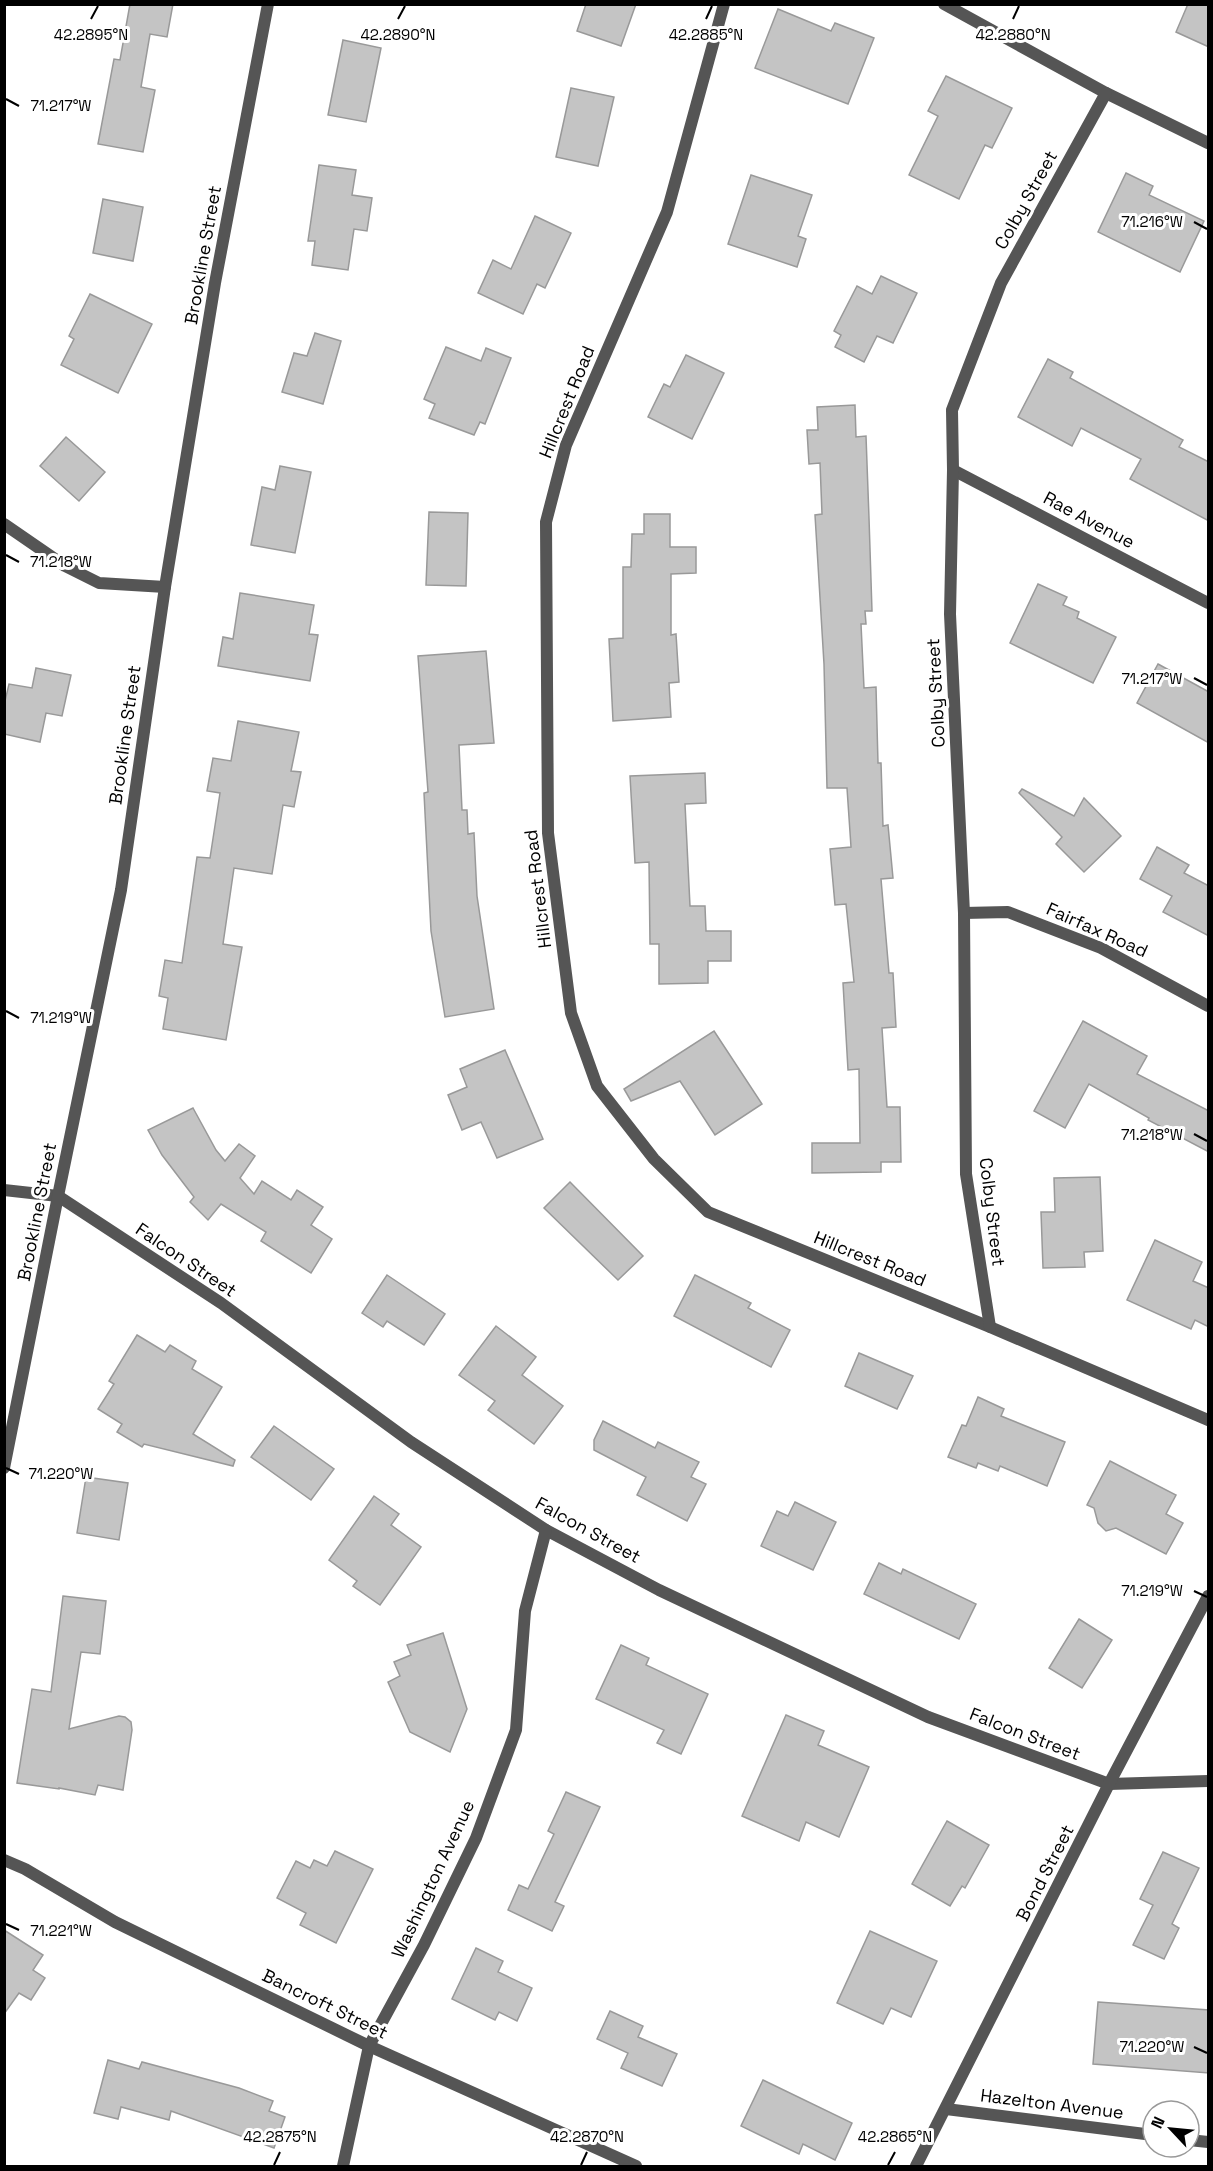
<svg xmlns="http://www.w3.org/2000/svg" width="1213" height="2171" font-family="'Space Grotesk',sans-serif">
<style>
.building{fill:#c4c4c4;stroke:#999;stroke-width:1.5}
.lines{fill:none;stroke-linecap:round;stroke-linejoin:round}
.minor{stroke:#555;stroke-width:12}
.tertiary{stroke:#555;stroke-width:12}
.ticks{fill:none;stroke:#000;stroke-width:2}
.labels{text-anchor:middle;stroke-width:6;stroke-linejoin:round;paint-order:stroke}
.street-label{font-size:18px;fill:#000;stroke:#fff}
.ticks-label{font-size:15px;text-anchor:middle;fill:#000;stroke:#fff;stroke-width:6;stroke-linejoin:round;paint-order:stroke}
</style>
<rect width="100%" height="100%" fill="#fff"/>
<!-- building -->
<g class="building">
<path d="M130 4H173L167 37 150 34 141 87 155 90 143 152 98 144 114 59 120 60Z"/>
<path d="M586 4H636L621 46 577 31Z"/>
<path d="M1188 4H1209V47L1176 32Z"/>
<path d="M778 9 831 31 835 23 874 38 848 104 755 68Z"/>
<path d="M343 40 381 48 366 122 328 115Z"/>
<path d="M946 76 1012 108 992 148 985 145 959 199 909 175 938 116 928 111Z"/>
<path d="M571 88 614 97 598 166 556 157Z"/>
<path d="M319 165 356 170 352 195 372 198 367 231 354 229 348 270 312 265 315 241H308Z"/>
<path d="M1126 173 1153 186 1149 195 1204 221 1180 272 1098 232Z"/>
<path d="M751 175 812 195 798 236 806 239 797 267 728 244Z"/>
<path d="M103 199 143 207 133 261 93 253Z"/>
<path d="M535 216 571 233 545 288 537 284 523 314 478 293 493 260 511 269Z"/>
<path d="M881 276 917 293 893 343 877 336 864 362 835 347 841 335 834 331 857 286 872 294Z"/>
<path d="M90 294 152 324 118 393 61 365 74 339 69 336Z"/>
<path d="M315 333 341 341 323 404 282 392 294 353 307 356Z"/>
<path d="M446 347 481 361 486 348 511 358 485 424 480 422 474 435 429 418 435 404 424 399Z"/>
<path d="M686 355 724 373 692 439 648 417 664 384 670 387Z"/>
<path d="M1048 359 1073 372 1070 378 1183 440 1179 447 1209 462V521L1130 479 1141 459 1081 428 1072 446 1018 417Z"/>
<path d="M855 405 856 437 866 436 869 518 872 611H865L866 624H861L864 688 876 687 878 763H881L883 826 888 825 893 878 881 879 889 973H893L896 1027 882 1028 887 1107H900L901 1162H881V1172L812 1173V1143H860L859 1069 848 1070 843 983 854 982 846 904 835 905 830 849 851 847 847 788H827L824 664 815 515 822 514 820 463 809 464 807 430H818L817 407Z"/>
<path d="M66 437 105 472 79 501 40 466Z"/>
<path d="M280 466 311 472 295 553 251 545 262 487 275 490Z"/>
<path d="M429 512 468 513 466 586 426 585Z"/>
<path d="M644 514H670V547H696V573L671 574V635L676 634 679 682 669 683 671 717 613 721 609 639 623 638V567H631L632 534H644Z"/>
<path d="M1038 584 1067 597 1063 605 1079 612 1077 618 1116 637 1093 683 1010 643Z"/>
<path d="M240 593 314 605 309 634 318 635 310 681 218 666 223 637 233 639Z"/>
<path d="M486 651 494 743 459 745 462 810H467L468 834 474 833 477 896 494 1009 445 1017 431 931 424 793 428 792 418 656Z"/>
<path d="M1158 664 1209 692V743L1137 703Z"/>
<path d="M36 668 71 675 62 716 46 713 40 742 4 734V705L9 684 32 688Z"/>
<path d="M238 721 299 732 291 771 301 772 294 807 283 805 272 874 234 868 223 944 242 947 226 1040 163 1029 168 998 159 996 165 960 182 963 197 857 210 858 220 793 207 791 213 758 231 761Z"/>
<path d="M705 773 706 803 685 804 690 906H705L706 931H731V961H708V983L659 984V944H650L649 862 635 863 630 776Z"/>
<path d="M1022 789 1074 816 1084 798 1121 836 1084 872 1056 844 1062 837 1019 793Z"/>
<path d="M1157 847 1189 865 1184 873 1209 886V936L1163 912 1172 896 1140 879Z"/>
<path d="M1083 1021 1147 1056 1137 1074 1209 1111V1152L1148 1120 1149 1118 1089 1084 1065 1128 1034 1111Z"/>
<path d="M714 1031 762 1104 715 1135 680 1081 631 1101 624 1089Z"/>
<path d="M505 1050 543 1139 497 1158 481 1122 462 1130 448 1095 467 1087 460 1069Z"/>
<path d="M193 1108 216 1150 225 1161 239 1144 255 1156 240 1178 254 1194 262 1181 291 1200 297 1190 323 1207 311 1225 332 1239 311 1273 261 1241 266 1232 221 1204 208 1220 190 1202 194 1197 162 1155 148 1130Z"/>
<path d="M1100 1177 1103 1251 1084 1252 1085 1267 1043 1268 1041 1212H1055L1054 1178Z"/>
<path d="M570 1182 643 1256 618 1280 544 1208Z"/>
<path d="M1155 1240 1202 1262 1193 1281 1209 1288V1327L1195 1320 1191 1329 1127 1300Z"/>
<path d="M387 1275 445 1314 424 1345 387 1321 383 1327 362 1313Z"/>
<path d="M695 1275 751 1303 748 1308 790 1330 771 1367 674 1316Z"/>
<path d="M496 1326 536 1357 522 1375 563 1406 534 1444 488 1410 495 1401 459 1375Z"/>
<path d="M137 1335 165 1352 170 1345 196 1361 192 1369 222 1387 193 1434 235 1460 233 1466 144 1444 142 1447 117 1432 122 1424 98 1409 114 1384 109 1381Z"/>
<path d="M859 1353 913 1376 897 1409 845 1386Z"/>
<path d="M978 1397 1004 1409 1001 1416 1065 1442 1047 1486 1000 1466 998 1471 978 1463 976 1468 948 1457 962 1425 966 1426Z"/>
<path d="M603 1421 655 1448 658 1442 699 1462 691 1477 706 1484 687 1521 637 1495 646 1477 594 1450V1440Z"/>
<path d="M274 1426 334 1469 311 1500 251 1457Z"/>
<path d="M1110 1461 1176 1495 1166 1514 1183 1523 1166 1554 1116 1528 1106 1531 1098 1523 1094 1508 1087 1505Z"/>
<path d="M86 1477 128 1483 119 1540 77 1533Z"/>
<path d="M374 1496 399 1514 391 1525 421 1547 380 1605 353 1586 357 1581 329 1560Z"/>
<path d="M795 1502 836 1522 813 1570 761 1546 777 1511 788 1516Z"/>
<path d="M879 1563 901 1574 903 1569 976 1604 959 1639 864 1594Z"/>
<path d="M63 1596 106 1601 100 1654 81 1652 69 1729 119 1716 125 1717 131 1722 132 1730 123 1790 98 1785 95 1795 59 1788V1789L17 1783 32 1689 51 1692Z"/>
<path d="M1079 1619 1112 1640 1082 1688 1049 1668Z"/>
<path d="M443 1633 467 1709 450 1752 410 1732 388 1682 400 1676 394 1662 411 1655 407 1645Z"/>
<path d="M621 1645 649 1658 646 1665 708 1694 681 1754 657 1743 664 1730 596 1699Z"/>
<path d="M786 1715 824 1731 818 1745 869 1767 839 1837 806 1822 799 1841 742 1816Z"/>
<path d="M566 1792 600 1807 555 1902 564 1906 552 1931 508 1910 519 1885 528 1889 554 1834 548 1831Z"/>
<path d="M947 1821 989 1845 965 1888 962 1886 950 1906 912 1884Z"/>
<path d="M335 1851 373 1869 336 1943 300 1925 306 1913 277 1898 296 1861 310 1868 314 1860 327 1866Z"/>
<path d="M1163 1852 1199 1868 1172 1924 1179 1928 1164 1959 1133 1945 1153 1905 1140 1899Z"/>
<path d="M4 1930 43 1955 33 1970 45 1978 31 2000 19 1993 4 2014Z"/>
<path d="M870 1931 937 1961 911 2017 891 2008 883 2024 837 2003Z"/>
<path d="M476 1948 503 1961 498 1972 532 1988 517 2021 499 2012 495 2020 452 1999Z"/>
<path d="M1098 2002 1209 2010V2073L1093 2064Z"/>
<path d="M610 2011 643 2026 638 2037 677 2054 662 2086 621 2068 628 2053 597 2039Z"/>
<path d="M108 2060 139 2069 142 2062 239 2088 273 2101 269 2111 285 2117 274 2148 171 2111 169 2120 121 2107 118 2119 94 2113Z"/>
<path d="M763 2080 852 2123 835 2160 803 2144 799 2154 741 2126Z"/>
</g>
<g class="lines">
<!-- minor -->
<g class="minor">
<path d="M724 4 667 212 566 445 546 522 548 833 571 1013 597 1086 654 1159 708 1212 990 1327 1208 1420"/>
<path d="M944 4 1106 93 1208 143"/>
<path d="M953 470 1208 603"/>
<path d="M4 524 65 566 99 583 165 587"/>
<path d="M964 913 1008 912 1101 948 1208 1006"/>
<path d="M4 1190 58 1196 221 1303 411 1442 546 1530 659 1590 928 1717 1109 1784 1208 1781"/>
<path d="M990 1327 966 1174 964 913 950 614 953 470 952 410 1001 283 1106 93"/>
<path d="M4 1860 25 1869 115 1922 369 2046 636 2166"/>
<path d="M946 2109 1153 2135"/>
<path d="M1189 2140 1208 2142"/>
<path d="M343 2166 369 2046 424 1945 476 1838 516 1730 525 1611 546 1530"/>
<path d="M916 2166 1109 1784 1208 1596"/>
</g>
<!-- tertiary -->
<path class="tertiary" d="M4 1468 58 1196 121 890 165 587 215 283 268 4"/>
</g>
<!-- ticks -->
<path class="ticks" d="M91 19 98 6M398 19 405 6M706 19 712 6M1013 19 1019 6M6 99 19 106M1194 222 1207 229M6 555 19 562M1194 678 1207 685M6 1011 19 1018M1194 1134 1207 1141M6 1468 19 1474M1194 1591 1207 1597M6 1924 19 1930M1194 2047 1207 2053M274 2165 280 2152M581 2165 587 2152M888 2165 895 2152"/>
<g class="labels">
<!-- street labels -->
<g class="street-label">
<text transform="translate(1026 200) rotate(-61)" y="6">Colby Street</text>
<text transform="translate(203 255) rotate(-80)" y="6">Brookline Street</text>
<text transform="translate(567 402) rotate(-68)" y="6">Hillcrest Road</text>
<text transform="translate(1089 520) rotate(28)" y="6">Rae Avenue</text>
<text transform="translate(936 693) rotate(-93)" y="6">Colby Street</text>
<text transform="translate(125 735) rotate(-82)" y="6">Brookline Street</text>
<text transform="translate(538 889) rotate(-97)" y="6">Hillcrest Road</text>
<text transform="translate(1097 930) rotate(24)" y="6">Fairfax Road</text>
<text transform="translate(37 1212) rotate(-79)" y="6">Brookline Street</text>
<text transform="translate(992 1212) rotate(83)" y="6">Colby Street</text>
<text transform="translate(870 1259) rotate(22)" y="6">Hillcrest Road</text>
<text transform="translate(186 1260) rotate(34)" y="6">Falcon Street</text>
<text transform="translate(588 1530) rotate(29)" y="6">Falcon Street</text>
<text transform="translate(1025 1734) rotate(21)" y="6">Falcon Street</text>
<text transform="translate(1045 1873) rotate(-63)" y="6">Bond Street</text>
<text transform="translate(433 1879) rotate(-65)" y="6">Washington Avenue</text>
<text transform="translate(325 2004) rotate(26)" y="6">Bancroft Street</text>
<text transform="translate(1052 2104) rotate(7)" y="6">Hazelton Avenue</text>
</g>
</g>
<g class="ticks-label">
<text x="91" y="40">42.2895°N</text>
<text x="398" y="40">42.2890°N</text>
<text x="706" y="40">42.2885°N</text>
<text x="1013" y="40">42.2880°N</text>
<text x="61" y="111">71.217°W</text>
<text x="1152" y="227">71.216°W</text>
<text x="61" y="567">71.218°W</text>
<text x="1152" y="684">71.217°W</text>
<text x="61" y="1023">71.219°W</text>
<text x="1152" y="1140">71.218°W</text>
<text x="61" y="1479">71.220°W</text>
<text x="1152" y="1596">71.219°W</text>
<text x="61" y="1936">71.221°W</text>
<text x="1152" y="2052">71.220°W</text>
<text x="280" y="2142">42.2875°N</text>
<text x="587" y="2142">42.2870°N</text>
<text x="895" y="2142">42.2865°N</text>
</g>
<!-- border -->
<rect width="1213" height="2171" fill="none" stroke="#000000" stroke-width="12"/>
<!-- north arrow -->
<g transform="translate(1171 2129) rotate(296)"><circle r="28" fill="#ffffff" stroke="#999999" stroke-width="1.5"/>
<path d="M0-4.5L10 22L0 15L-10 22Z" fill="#000000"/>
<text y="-9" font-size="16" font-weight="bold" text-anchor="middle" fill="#000000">N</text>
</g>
</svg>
